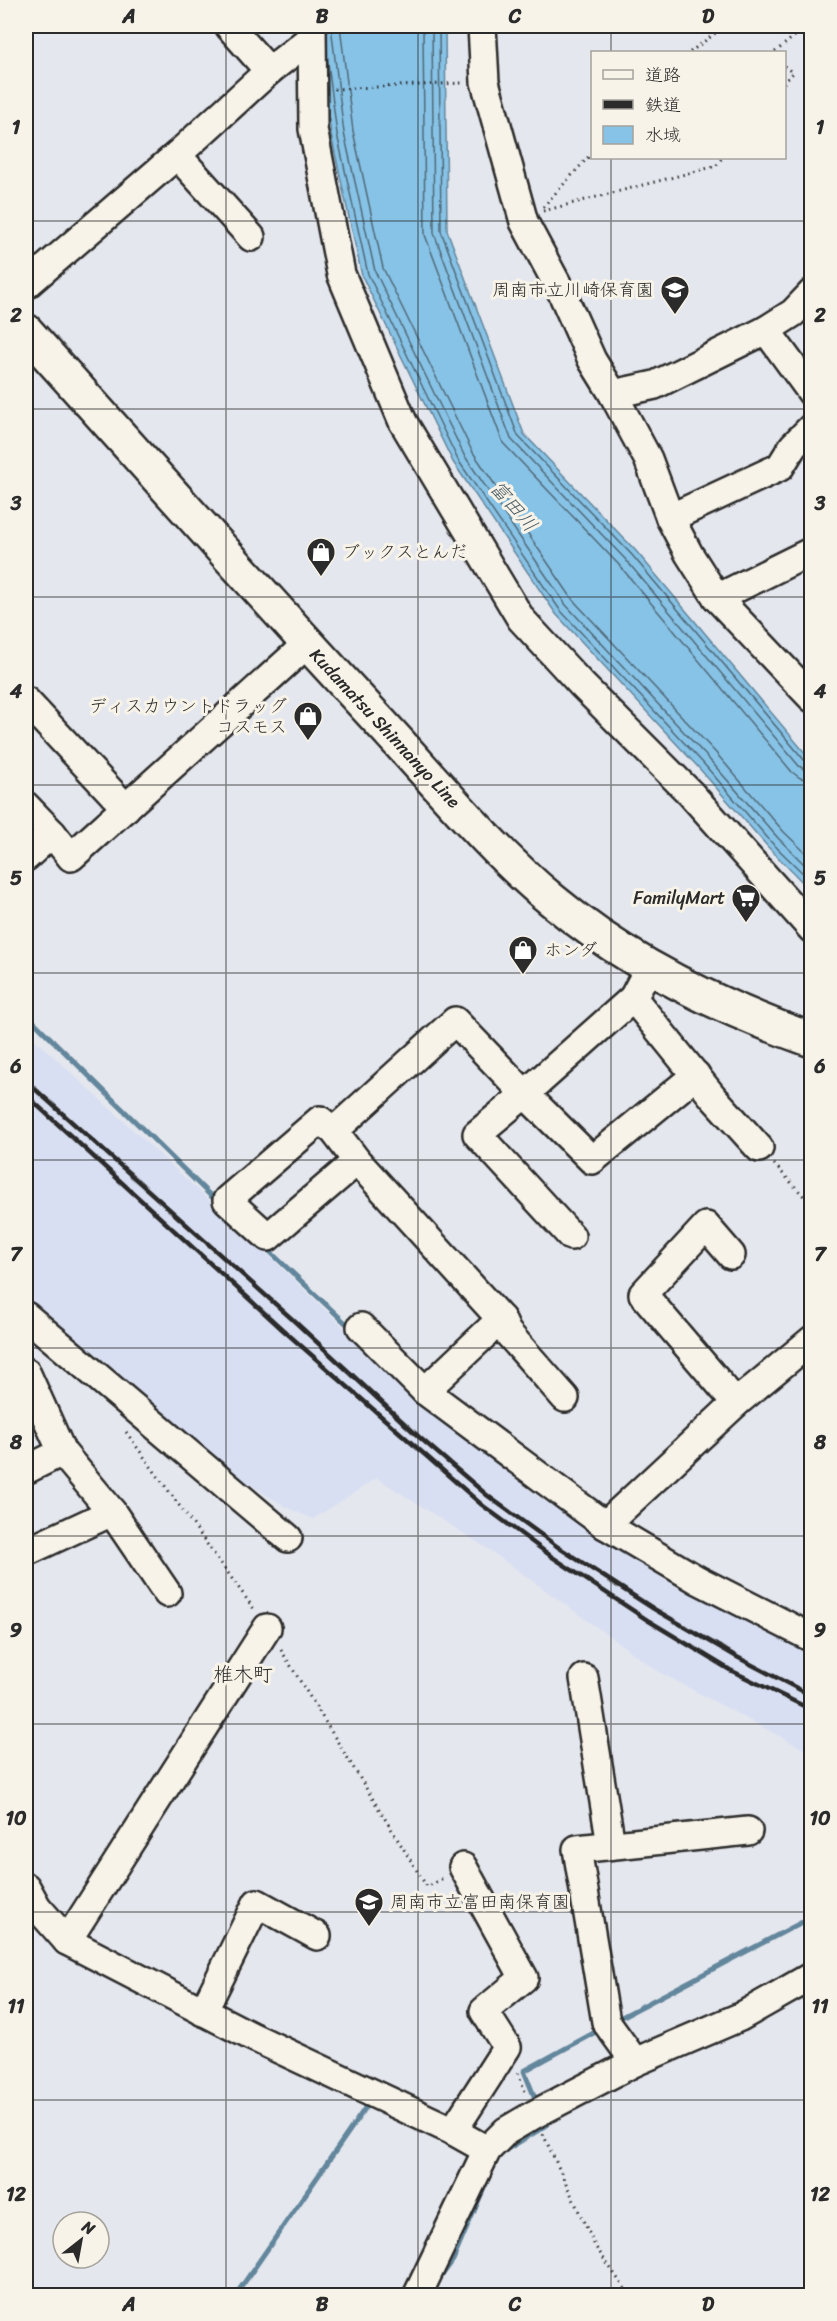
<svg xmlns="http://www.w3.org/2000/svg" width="837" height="2321" font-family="Sriracha,'Klee One',sans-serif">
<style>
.built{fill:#d8dff2}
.water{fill:#87c3e7;stroke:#62869c;stroke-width:1.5}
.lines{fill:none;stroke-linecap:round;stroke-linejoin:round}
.shore{stroke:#506876;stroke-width:1.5}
.stream{stroke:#62869c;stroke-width:5}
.minor-casing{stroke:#2b2b2b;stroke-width:32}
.major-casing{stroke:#2b2b2b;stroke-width:38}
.path{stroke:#2b2b2b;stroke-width:3;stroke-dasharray:1.5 4.5;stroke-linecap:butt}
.minor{stroke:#f7f3e8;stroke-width:27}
.major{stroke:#f7f3e8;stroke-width:33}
.rail{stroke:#2b2b2b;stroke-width:4.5}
.grid{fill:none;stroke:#2b2b2b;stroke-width:1.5;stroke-opacity:0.55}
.labels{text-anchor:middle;stroke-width:6;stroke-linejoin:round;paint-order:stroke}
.poi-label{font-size:18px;fill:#2b2b2b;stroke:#f7f3e8;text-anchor:end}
.street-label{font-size:18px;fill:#2b2b2b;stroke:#f7f3e8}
.water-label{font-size:20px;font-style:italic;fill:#475963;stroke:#f7f3e8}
.neighbourhood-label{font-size:20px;fill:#2b2b2b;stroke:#f7f3e8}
.neatline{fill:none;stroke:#2b2b2b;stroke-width:2}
.grid-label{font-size:20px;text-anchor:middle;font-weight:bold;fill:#2b2b2b}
</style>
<rect width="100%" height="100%" fill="#e5e7ee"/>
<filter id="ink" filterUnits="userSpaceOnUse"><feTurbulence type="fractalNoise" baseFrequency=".0167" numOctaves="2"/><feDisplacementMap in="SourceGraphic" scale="12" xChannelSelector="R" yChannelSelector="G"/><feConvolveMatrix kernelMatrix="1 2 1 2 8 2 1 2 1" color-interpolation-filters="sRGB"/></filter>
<g filter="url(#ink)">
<!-- built -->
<path class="built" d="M26 1031 264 1251 431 1411 539 1497 666 1581 811 1654V1753L659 1672 491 1551 377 1478 313 1519 288 1508 191 1448 26 1306Z"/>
<!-- water -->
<path class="water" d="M318 26H445L447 230 524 434 636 551 811 760V891L768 847 698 767 556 614 453 462 362 276 331 135Z"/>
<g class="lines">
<!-- shore -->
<g class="shore">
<path d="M331 26 344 133 375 271 464 455 566 605 708 758 778 838 812 872"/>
<path d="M340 26 353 131 383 268 472 451 573 600 715 752 784 832 812 859"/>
<path d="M423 26 425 235 503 443 620 566 792 772 800 778 812 780"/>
<path d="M432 26 434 233 511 439 626 560 799 766 804 769 812 770"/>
<path d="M439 26 441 231 518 436 632 555 805 761 812 763"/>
<path d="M327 55 337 134 368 274 458 460 560 610 703 763 772 843 812 882"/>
</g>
<!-- stream -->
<g class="stream">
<path d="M26 1014 219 1204"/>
<path d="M263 1245 353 1330"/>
<path d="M614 2021 812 1917"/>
<path d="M537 2103 524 2071 601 2029"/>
<path d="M504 2151 547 2125 544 2117"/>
<path d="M438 2281 453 2260 490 2174"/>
<path d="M235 2296 368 2104"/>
</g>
<!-- minor casing -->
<g class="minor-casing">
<g id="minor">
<path d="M229 26 269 71"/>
<path d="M312 26 313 129 341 274 403 422 521 619 582 685 691 794 812 929"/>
<path d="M482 26 485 82 524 222 562 293 592 360 613 394 648 459 670 518 689 554 717 598 812 698"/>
<path d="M177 155 251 237"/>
<path d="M26 285 177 155 269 71 311 38"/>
<path d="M766 330 812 393"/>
<path d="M613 394 655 385 766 330 793 313 812 293"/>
<path d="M670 518 780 467 793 446 812 427"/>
<path d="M717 598 812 551"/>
<path d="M26 701 126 808"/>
<path d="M26 806 52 833 71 857 307 644"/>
<path d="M26 857 52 833"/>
<path d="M633 998 713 1097 759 1148"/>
<path d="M334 1131 455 1021 525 1094 633 998 650 966"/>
<path d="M357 1161 268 1237 227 1200 320 1120 334 1131 357 1161 501 1319 425 1391 605 1525 698 1580 812 1638"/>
<path d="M571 1236 477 1134 525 1094 592 1160 696 1075"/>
<path d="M731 1255 706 1226 643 1294 736 1403"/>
<path d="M26 1316 288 1538"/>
<path d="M501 1319 507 1332 565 1398"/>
<path d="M361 1327 425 1391"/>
<path d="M26 1372 62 1452 26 1470"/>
<path d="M62 1452 112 1512 167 1593"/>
<path d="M605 1525 736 1403 812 1340"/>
<path d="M26 1552 112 1512"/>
<path d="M584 1678 611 1845"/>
<path d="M26 1887 37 1907 67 1941 251 2036 453 2131 487 2150"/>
<path d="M67 1941 267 1628"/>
<path d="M203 2012 257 1903 317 1936"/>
<path d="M635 2062 606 2022 577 1849 748 1831"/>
<path d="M453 2131 507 2047 484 2011 524 1978 463 1867"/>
<path d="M417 2296 487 2150 506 2131 535 2114 635 2062 740 2017 812 1976"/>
</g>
</g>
<!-- major casing -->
<g class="major-casing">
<path id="major" d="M26 331C143 461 260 593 380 722 434 780 491 850 552 900 626 962 721 1008 812 1040"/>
</g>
<!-- path -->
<g class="path">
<path d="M690 52 725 26"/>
<path d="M775 52 807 26"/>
<path d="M784 66 793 73 784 83"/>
<path d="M334 89 462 83"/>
<path d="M543 207 592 153"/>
<path d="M543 211 716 166 722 158"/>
<path d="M774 1164 812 1205"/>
<path d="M126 1432 254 1609"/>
<path d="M281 1650 427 1887 443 1878"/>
<path d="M518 2073 526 2094"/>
<path d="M543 2134 595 2246 630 2296"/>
</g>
<!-- minor -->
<use href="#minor" class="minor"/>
<!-- major -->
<use href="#major" class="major"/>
<!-- rail -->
<g class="rail">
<path d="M26 1081 291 1318 419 1437 488 1496 558 1547 654 1609 737 1657 812 1696"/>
<path d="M26 1095 282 1329 482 1505 551 1556 649 1621 730 1670 812 1710"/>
</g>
</g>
</g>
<!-- grid -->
<path class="grid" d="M226 26V2296M418 26V2296M611 26V52M611 158V2296M26 221H812M26 409H812M26 597H812M26 785H812M26 973H812M26 1160H812M26 1348H812M26 1536H812M26 1724H812M26 1912H812M26 2100H812"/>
<!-- icons -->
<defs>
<g id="school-pin" transform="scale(1.5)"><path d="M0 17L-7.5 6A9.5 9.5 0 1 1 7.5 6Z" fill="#2b2b2b" stroke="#f7f3e8"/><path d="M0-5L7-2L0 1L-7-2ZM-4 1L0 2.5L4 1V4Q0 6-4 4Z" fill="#fff"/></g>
<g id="shop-pin" transform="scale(1.5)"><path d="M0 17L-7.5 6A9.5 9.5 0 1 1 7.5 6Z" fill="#2b2b2b" stroke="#f7f3e8"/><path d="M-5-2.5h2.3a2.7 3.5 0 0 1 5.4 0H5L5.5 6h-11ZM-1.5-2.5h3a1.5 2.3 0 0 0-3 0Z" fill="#fff"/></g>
<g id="supermarket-pin" transform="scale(1.5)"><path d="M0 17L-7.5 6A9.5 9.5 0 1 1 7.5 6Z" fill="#2b2b2b" stroke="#f7f3e8"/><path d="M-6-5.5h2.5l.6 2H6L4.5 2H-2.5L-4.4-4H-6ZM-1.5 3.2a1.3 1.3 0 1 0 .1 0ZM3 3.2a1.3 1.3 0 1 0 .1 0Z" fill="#fff"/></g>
</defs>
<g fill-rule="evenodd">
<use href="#school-pin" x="675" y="290"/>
<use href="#shop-pin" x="321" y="552"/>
<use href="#shop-pin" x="308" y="716"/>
<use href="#supermarket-pin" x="746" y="898"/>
<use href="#shop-pin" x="523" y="950"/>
<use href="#school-pin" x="369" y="1902"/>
</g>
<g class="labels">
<!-- poi labels -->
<g class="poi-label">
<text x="654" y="296">周南市立川崎保育園</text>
<text x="342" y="558" text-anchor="start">ブックスとんだ</text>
<text x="287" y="712">ディスカウントドラッグ<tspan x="287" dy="21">コスモス</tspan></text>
<text x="725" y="904">FamilyMart</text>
<text x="544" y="956" text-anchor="start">ホンダ</text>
<text x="390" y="1908" text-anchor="start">周南市立富田南保育園</text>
</g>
<!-- street labels -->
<g class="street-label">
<text transform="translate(385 728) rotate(47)" y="6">Kudamatsu Shinnanyo Line</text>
</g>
<!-- water labels -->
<g class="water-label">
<text transform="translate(514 506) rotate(49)" y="7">富田川</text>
</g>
<!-- neighbourhood labels -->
<g class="neighbourhood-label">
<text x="243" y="1681">椎木町</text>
</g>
</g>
<!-- margin -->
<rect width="837" height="2321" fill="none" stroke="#f7f3e8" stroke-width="66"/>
<!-- legend -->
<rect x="591" y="51" width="195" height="108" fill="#f7f3e8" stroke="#a5a39c" stroke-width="1.5"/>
<rect x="603" y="70" width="30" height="9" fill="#f7f3e8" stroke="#a5a39c" stroke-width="1.5"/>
<text x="645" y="81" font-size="18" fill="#2b2b2b">道路</text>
<rect x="603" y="100" width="30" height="9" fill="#2b2b2b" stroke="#a5a39c" stroke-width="1.5"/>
<text x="645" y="111" font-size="18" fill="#2b2b2b">鉄道</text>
<rect x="603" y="126" width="30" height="18" fill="#87c3e7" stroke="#a5a39c" stroke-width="1.5"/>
<text x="645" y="141" font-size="18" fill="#2b2b2b">水域</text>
<!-- north arrow -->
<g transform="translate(81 2240) rotate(31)"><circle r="28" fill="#f7f3e8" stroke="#a5a39c" stroke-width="1.5"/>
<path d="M0-4.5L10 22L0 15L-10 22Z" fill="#2b2b2b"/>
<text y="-9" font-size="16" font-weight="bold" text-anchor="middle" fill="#2b2b2b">N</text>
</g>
<rect x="33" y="33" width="771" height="2255" class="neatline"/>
<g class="grid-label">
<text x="129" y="23">A</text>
<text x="322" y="23">B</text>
<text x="515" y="23">C</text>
<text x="708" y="23">D</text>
<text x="16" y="134">1</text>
<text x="820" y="134">1</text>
<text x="16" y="322">2</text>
<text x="820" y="322">2</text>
<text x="16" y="510">3</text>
<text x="820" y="510">3</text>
<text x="16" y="698">4</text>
<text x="820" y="698">4</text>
<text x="16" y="885">5</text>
<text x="820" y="885">5</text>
<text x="16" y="1073">6</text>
<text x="820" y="1073">6</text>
<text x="16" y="1261">7</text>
<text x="820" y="1261">7</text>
<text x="16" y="1449">8</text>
<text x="820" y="1449">8</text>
<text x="16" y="1637">9</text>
<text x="820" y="1637">9</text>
<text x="16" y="1825">10</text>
<text x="820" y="1825">10</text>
<text x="16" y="2013">11</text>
<text x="820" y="2013">11</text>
<text x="16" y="2201">12</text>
<text x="820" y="2201">12</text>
<text x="129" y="2311">A</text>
<text x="322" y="2311">B</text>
<text x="515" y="2311">C</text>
<text x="708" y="2311">D</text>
</g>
</svg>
